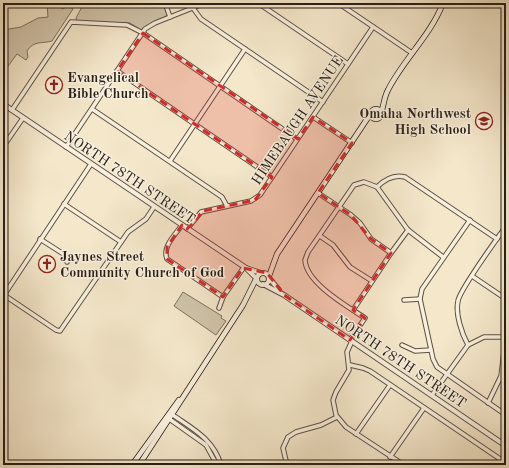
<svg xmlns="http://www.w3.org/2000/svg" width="509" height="468" font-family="'Old Standard TT',serif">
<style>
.green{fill:#d1c5ab;stroke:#7c7260}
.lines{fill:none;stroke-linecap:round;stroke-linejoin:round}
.minor-casing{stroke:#5b5143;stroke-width:5.5}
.tertiary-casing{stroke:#5b5143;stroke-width:6}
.secondary-casing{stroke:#281f16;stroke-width:6}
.minor{stroke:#f8efdd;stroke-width:3.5}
.tertiary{stroke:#f8efdd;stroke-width:4}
.secondary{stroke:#f8efdd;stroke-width:4.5}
.marked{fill:#d62828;fill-opacity:0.2;stroke:#d62828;stroke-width:3;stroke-dasharray:8 5;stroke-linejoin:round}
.labels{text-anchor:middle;stroke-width:3;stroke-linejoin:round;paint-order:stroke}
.poi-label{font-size:14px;font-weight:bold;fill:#281f16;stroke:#f8efdd;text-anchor:start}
.street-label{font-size:14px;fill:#281f16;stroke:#f8efdd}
</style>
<rect width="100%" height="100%" fill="#f4e7ca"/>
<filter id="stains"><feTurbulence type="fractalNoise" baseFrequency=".005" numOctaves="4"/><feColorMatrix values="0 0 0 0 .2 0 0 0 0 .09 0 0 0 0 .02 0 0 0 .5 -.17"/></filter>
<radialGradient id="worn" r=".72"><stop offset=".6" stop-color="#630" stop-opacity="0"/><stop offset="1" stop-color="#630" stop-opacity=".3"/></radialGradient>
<!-- green -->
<g class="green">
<path d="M47 3H59L62 9 69 6 73 9 52 41C42 44 34 40 27 51L28 57 26 60 17 54 3 73V30L21 27 38 18 48 17Z"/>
<path d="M84 3H164L168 15 141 30 130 23 77 22 76 18Z"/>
<path d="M183 292 222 316 221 318 226 321 216 335 174 306Z"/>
</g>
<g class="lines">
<!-- minor casing -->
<g class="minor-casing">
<g id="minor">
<path d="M165 3 170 17"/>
<path d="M258 3 348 64"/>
<path d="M338 3 412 53"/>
<path d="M193 8 201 19 323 102"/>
<path d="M117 71 272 177"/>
<path d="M92 109 222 197 227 206"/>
<path d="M12 110 71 22 127 25 143 33 297 139"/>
<path d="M313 117 352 143"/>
<path d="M3 147 23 118"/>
<path d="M66 147 145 29 155 23 205 3"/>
<path d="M170 161 245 49"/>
<path d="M91 164 4 295 56 330 60 331 128 232 146 219 154 207"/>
<path d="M377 187C385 179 394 174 405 177L497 239"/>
<path d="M318 193 351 215 360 223 371 239 391 253"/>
<path d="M64 204 121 242"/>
<path d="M470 220 422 289 420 299 433 359 437 367 506 415"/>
<path d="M182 225C175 235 162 247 167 259L223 297"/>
<path d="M187 229 201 212 251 201 260 195 373 27"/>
<path d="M320 236 333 245 350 267 372 281"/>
<path d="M40 239 65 255 67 262"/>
<path d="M472 276 506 299"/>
<path d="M404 300 420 299"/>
<path d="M219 308 223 297 244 267"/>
<path d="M353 310 391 253 408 230"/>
<path d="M350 340 365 318C347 306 306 283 305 260L308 252 354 185 364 182 377 187 408 230 443 257"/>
<path d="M352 341 347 352 349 370 336 392 333 400 336 415 346 427 404 465"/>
<path d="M402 345 415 351 431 350"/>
<path d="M468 345 484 337H506"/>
<path d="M350 365 363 368 370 371 506 463"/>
<path d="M432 395 468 345C462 334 455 314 458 301 460 289 497 239 506 226"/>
<path d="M488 403 501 376 506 336"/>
<path d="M170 413C191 428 213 438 221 465"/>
<path d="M168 418 206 445 217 465"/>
<path d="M356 434 390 385"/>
<path d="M390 457 424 408"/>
<path d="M287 465 283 448 288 437 296 432 321 425 337 417"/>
</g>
</g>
<!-- tertiary casing -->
<g class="tertiary-casing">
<g id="tertiary">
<path d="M3 104 246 268 257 279"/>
<path d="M246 268 261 273"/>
<path d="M269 278 279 290"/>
<path d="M263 284 284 295 506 446"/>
</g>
</g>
<!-- secondary casing -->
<g class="secondary-casing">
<g id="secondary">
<circle cx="376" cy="114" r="5"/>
<path d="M381 113C384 105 384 97 388 90 403 60 431 35 443 3"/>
<circle cx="263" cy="279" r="6"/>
<path d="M269 276 277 254 371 113"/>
<path d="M132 465 179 400"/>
<path d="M139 465 243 305 256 279"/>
</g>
</g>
<!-- minor -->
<use href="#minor" class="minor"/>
<!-- tertiary -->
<use href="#tertiary" class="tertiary"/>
<!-- secondary -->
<use href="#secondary" class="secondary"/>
</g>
<!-- marked area -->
<path class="marked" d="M143 33 298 139 313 117 352 143 318 193 351 215 371 239 391 253 353 310 365 318 350 340 284 295 267 273 243 268 223 297 167 259V247L182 225 187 229 203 211 255 200 272 177 117 71Z"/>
<!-- icons -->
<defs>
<g id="church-ring" transform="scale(0.9)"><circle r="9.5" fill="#f8efdd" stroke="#8f2418" stroke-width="1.5"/><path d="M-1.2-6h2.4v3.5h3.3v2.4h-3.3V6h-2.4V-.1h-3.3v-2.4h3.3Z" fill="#8f2418"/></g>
<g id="school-ring" transform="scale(0.9)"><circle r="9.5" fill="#f8efdd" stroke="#8f2418" stroke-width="1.5"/><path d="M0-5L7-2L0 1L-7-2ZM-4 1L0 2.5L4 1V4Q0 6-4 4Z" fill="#8f2418"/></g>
</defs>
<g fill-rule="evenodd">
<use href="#church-ring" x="54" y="85"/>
<use href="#school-ring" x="484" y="121"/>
<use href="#church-ring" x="47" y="264"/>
</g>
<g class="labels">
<!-- poi labels -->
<g class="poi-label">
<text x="67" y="82">Evangelical<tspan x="67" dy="16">Bible Church</tspan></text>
<text x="471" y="118" text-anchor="end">Omaha Northwest<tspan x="471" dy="16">High School</tspan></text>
<text x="60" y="261">Jaynes Street<tspan x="60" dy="16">Community Church of God</tspan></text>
</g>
<!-- street labels -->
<g class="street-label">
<text transform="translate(297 120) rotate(-56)" y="5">HIMEBAUGH AVENUE</text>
<text transform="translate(130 177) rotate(34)" y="5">NORTH 78TH STREET</text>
<text transform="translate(401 361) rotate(34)" y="5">NORTH 78TH STREET</text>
</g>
</g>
<!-- margin -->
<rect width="509" height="468" fill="none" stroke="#f4e7ca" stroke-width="16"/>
<rect x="4" y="4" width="501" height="460" fill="none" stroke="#281f16" stroke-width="2"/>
<rect x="8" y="8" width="493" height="452" fill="none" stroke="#281f16"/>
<rect width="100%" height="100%" filter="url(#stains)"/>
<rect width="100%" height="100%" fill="url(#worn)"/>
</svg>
